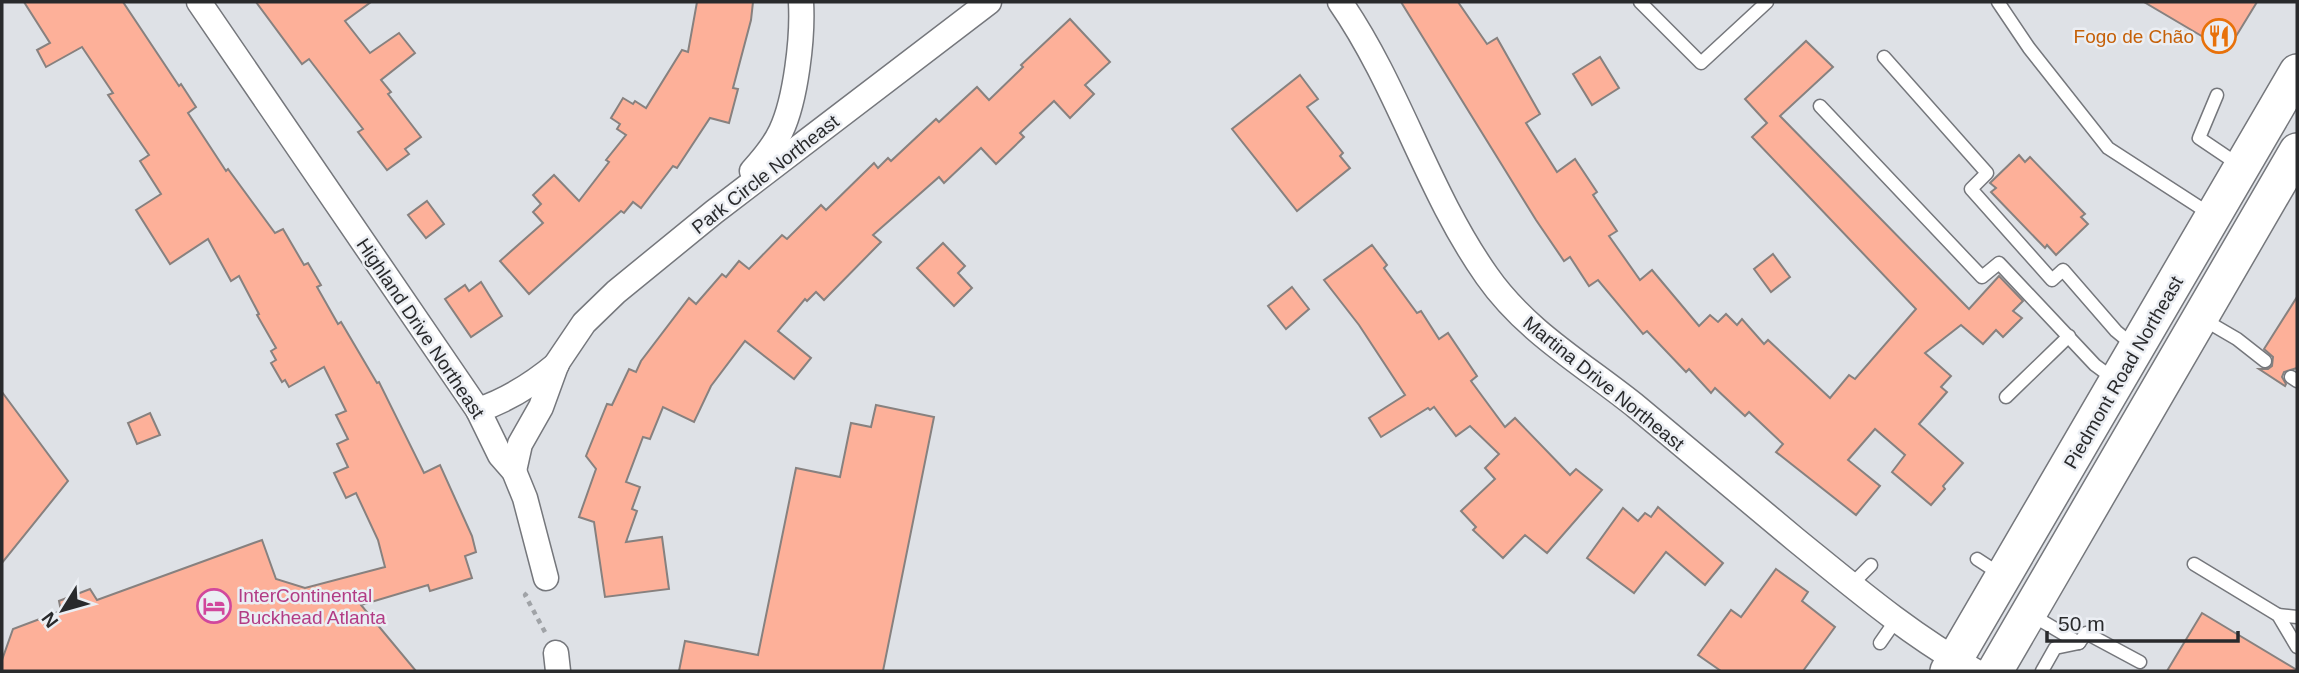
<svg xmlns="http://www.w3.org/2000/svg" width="2299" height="673" font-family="Helvetica,sans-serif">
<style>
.building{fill:#fdb099;stroke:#87817f;stroke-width:2}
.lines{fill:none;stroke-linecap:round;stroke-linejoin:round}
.service-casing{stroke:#75777c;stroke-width:15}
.minor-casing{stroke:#75777c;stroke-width:27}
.secondary-casing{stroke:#75777c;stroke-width:38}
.path{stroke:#a0a3a7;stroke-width:4.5;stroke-dasharray:5 5;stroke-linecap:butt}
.service{stroke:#fff;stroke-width:12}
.minor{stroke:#fff;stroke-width:24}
.secondary{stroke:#fff;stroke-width:35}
.labels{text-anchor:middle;stroke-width:5;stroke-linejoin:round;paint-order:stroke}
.food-label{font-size:19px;fill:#c56008;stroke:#ebeef3;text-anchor:end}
.street-label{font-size:19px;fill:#292a2c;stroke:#ebeef3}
.hotel-label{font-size:19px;fill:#b23c85;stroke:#ebeef3;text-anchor:start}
</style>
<rect width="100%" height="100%" fill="#dee1e6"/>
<!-- building -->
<g class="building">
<path d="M24 2H123L179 86 181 84 196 107 188 113 226 171 228 169 275 233 283 229 304 265 308 263 321 285 317 287 338 324 341 322 377 383 379 382 424 473 440 465 472 536 476 552 465 556 472 578 430 591 428 585 361 605 416 671H2V660L13 629 61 611 59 601 90 589 97 600 262 540 276 579 305 588 385 567 378 540 356 493 346 498 334 473 348 467 337 444 348 439 336 415 346 411 324 367 289 387 285 380 282 382 271 363 276 360 271 351 276 348 257 315 259 314 239 276 231 281 208 239 170 264 136 210 161 194 140 161 149 155 108 95 113 93 82 47 46 67 37 50 50 43Z"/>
<path d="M256 2H371L345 21 370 53 399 33 415 53 381 80 391 92 388 94 421 137 405 149 409 154 387 170 358 132 363 129 309 59 302 64Z"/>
<path d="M697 2H753L751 20 733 88 738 89 729 123 710 118 677 168 673 166 641 208 633 202 624 213 621 211 529 294 500 261 543 223 533 212 541 204 533 195 554 175 579 201 609 162 606 160 626 135 617 129 620 124 611 118 623 98 633 104 635 101 646 108 682 50 688 52Z"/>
<path d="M1401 2H1458L1487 44 1497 38 1540 114 1526 123 1557 172 1575 159 1597 192 1593 195 1617 231 1609 236 1640 280 1652 270 1699 326 1710 315 1718 322 1726 314 1737 325 1742 319 1764 344 1768 340 1830 398 1849 375 1855 379 1916 309 1752 137 1767 123 1745 99 1806 41 1833 67 1780 116 1969 309 1999 276 2023 301 2013 311 2022 318 2003 337 1996 330 1983 344 1961 325 1925 353 1951 376 1941 387 1947 392 1919 424 1963 463 1943 486 1945 489 1931 505 1892 472 1905 455 1875 429 1848 460 1880 486 1856 515 1776 452 1783 444 1749 412 1745 416 1715 388 1711 393 1689 369 1686 372 1647 331 1643 334 1598 280 1589 286 1570 257 1564 261 1536 220Z"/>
<path d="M2144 2H2257L2227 51Z"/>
<path d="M1070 19 1110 62 1085 85 1094 94 1070 118 1054 101 1020 133 1024 137 996 164 981 148 944 183 939 177 873 235 881 242 824 300 816 292 807 301 805 299 778 331 811 358 794 379 745 341 711 386 694 422 663 407 650 439 643 437 626 482 640 487 632 509 637 511 626 542 662 537 669 589 605 597 594 522 579 517 596 469 586 456 607 404 612 405 629 369 636 372 641 361 689 298 696 304 722 274 726 277 739 261 749 269 782 235 787 239 821 205 826 210 874 163 878 168 888 158 891 161 936 119 939 122 977 87 989 100 1023 67 1021 65Z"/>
<path d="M1600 57 1619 88 1592 105 1573 74Z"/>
<path d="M1300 75 1318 99 1307 107 1343 153 1340 156 1350 168 1297 211 1232 129Z"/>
<path d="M2019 155 2025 162 2030 157 2085 214 2081 217 2088 224 2056 255 2047 245 2045 248 1991 192 1996 188 1990 183Z"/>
<path d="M427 201 444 224 426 238 408 215Z"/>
<path d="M943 243 965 266 958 273 972 288 954 306 917 268Z"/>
<path d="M1372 245 1387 265 1384 268 1417 313 1421 311 1439 339 1448 333 1477 376 1471 381 1505 427 1515 418 1570 475 1576 469 1602 490 1547 553 1525 535 1503 558 1473 530 1476 527 1461 511 1495 479 1485 468 1499 454 1470 426 1456 436 1434 407 1430 410 1428 408 1381 437 1369 418 1405 395 1359 325 1324 280Z"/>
<path d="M1773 254 1790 277 1771 292 1754 269Z"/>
<path d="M481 282 502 316 471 337 445 299 465 285 469 291Z"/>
<path d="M1292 287 1309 309 1286 329 1268 306Z"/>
<path d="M2297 297V368L2284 372 2282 377 2286 384 2285 386 2259 369H2268L2272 366 2273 357 2264 349Z"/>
<path d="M2 392 68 481 2 563Z"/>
<path d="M876 405 934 417 883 671H679L685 641 758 655 796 468 840 477 851 423 871 427Z"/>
<path d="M150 413 160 435 137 444 128 423Z"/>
<path d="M1658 507 1723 563 1705 585 1666 552 1634 593 1587 558 1623 508 1638 521 1645 513 1651 517Z"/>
<path d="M1776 569 1808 592 1802 601 1835 627 1803 671H1721L1698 655 1731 610 1741 617Z"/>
<path d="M2202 613 2297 670V671H2167Z"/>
</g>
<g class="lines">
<!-- service casing -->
<g class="service-casing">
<g id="service">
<path d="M1640 2 1701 63 1767 2"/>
<path d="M1998 2 2029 48 2108 148 2210 214"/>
<path d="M1884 57 1987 173 1971 189 2052 280 2063 270 2116 331 2134 346"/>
<path d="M2217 95 2199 138 2239 165"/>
<path d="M1820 106 1982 277 1999 263 2095 365 2114 379"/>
<path d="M2201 318 2237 339 2265 361"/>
<path d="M2291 377 2297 381"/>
<path d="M2006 397 2069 336"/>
<path d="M1977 559 2000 574"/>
<path d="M2194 564 2278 615 2297 647"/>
<path d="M1851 585 1871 565"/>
<path d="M2030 614 2079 643 2086 633 2140 662"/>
<path d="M2278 615 2297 617"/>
<path d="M1880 643 1896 620"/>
<path d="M2042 671 2055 648 2079 643"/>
</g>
</g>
<!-- minor casing -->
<g class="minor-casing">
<g id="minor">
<path d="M199 2 478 410 500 455 514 471 525 498 546 578"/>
<path d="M1340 2C1399 87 1427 191 1487 276 1527 333 1585 365 1638 408 1691 452 1744 496 1796 540 1854 587 1910 635 1975 671"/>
<path d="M752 171C763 159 774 146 781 131 796 99 803 37 801 2"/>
<path d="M478 410C508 400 533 384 557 364"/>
<path d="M514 471 520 444 541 407 557 363 584 323 616 292 714 212 989 2"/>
<path d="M556 653 558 671"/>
</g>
</g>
<!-- secondary casing -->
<g class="secondary-casing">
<g id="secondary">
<path d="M1948 671 2297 72"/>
<path d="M1995 671 2297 151"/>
</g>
</g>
<!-- path -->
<path class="path" d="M527 593 525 595 546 634"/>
<!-- service -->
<use href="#service" class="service"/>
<!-- minor -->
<use href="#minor" class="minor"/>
<!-- secondary -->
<use href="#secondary" class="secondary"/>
</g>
<!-- icons -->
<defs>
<g id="restaurant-ring" transform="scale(1.75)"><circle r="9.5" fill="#ebeef3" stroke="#e8710a" stroke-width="1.5"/><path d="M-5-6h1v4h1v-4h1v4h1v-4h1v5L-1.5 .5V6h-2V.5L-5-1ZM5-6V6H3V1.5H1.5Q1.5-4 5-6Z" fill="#e8710a"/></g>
<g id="hotel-ring" transform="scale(1.75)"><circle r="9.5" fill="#ebeef3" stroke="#d1479c" stroke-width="1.5"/><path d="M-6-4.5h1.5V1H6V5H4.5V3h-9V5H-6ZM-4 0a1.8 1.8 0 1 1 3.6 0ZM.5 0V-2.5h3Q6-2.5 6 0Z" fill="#d1479c"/></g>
</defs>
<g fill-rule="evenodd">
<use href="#restaurant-ring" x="2219" y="36"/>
<use href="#hotel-ring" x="214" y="606"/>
</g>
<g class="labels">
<!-- food labels -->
<g class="food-label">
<text x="2194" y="43">Fogo de Chão</text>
</g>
<!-- street labels -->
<g class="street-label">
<text transform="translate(765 174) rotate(-38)" y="7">Park Circle Northeast</text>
<text transform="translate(421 328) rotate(56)" y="7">Highland Drive Northeast</text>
<text transform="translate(2123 372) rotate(-60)" y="7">Piedmont Road Northeast</text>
<text transform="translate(1604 383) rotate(39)" y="7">Martina Drive Northeast</text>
</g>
<!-- hotel labels -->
<g class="hotel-label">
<text x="238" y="602">InterContinental<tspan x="238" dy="22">Buckhead Atlanta</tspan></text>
</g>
</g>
<!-- border -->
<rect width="2299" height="673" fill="none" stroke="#292a2c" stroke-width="7"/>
<!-- north arrow -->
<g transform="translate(63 610) rotate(233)" stroke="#ebeef3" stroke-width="5" paint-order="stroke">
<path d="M0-5L12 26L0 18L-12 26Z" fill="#292a2c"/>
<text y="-10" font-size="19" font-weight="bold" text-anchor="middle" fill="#292a2c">N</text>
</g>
<!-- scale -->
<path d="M2047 631v10h191v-10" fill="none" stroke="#292a2c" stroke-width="3.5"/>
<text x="2058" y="631" font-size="21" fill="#292a2c" stroke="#ebeef3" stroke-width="5" paint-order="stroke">50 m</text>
</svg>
